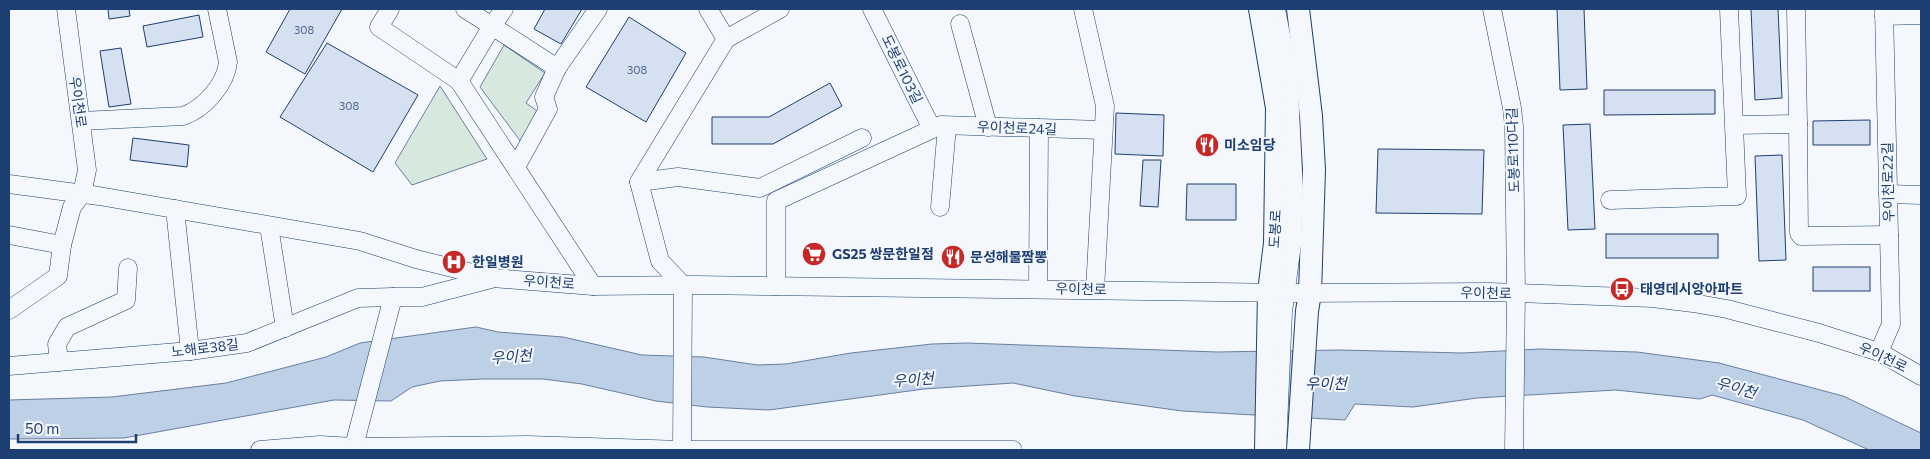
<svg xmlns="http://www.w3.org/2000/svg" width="1930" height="459" font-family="Commissioner,'Noto Sans KR',sans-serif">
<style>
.green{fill:#d7e8df;stroke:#687fa3}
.water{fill:#bed0e5;stroke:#687fa3}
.building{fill:#d5e0f0;stroke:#1d3f73}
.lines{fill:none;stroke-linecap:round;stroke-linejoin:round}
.minor-casing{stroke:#1d3f73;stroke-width:19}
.major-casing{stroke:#1d3f73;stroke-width:24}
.minor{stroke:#f4f7fb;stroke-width:18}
.major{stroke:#f4f7fb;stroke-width:22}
.labels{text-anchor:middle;stroke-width:4;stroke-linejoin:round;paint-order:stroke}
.number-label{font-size:11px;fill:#4b6792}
.street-label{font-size:14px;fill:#1d3f73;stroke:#f4f7fb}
.poi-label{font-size:14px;font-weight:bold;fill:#1d3f73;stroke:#f4f7fb;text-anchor:start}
.water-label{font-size:15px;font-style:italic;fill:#1d3f73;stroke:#f4f7fb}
</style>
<rect width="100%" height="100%" fill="#f4f7fb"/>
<!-- green -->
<g class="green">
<path d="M504 45 545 73 526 103 544 116 524 146 480 87Z"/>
<path d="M440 86 487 159 412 185 395 163Z"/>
</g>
<!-- water -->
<path class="water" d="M476 327 498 332 563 337 642 355 704 357 757 365 786 364 851 353 932 344 967 343 1217 352 1340 350 1462 353 1540 349 1637 352 1719 363 1843 396 1921 433V450H1869L1803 420 1712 395 1700 399 1616 390 1477 398 1413 407 1355 404 1345 420 1182 411 1075 396 1013 383 924 389 769 410 707 407 656 401 582 384 543 379H483L440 381 412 387 391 401 334 400 124 438 9 439V400L112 397 226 383 326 357 360 343Z"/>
<!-- building -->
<g class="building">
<path d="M108 9H129L130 16 109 19Z"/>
<path d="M290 9H342L305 74 266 52Z"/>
<path d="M545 9H582L561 44 534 29Z"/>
<path d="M1557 9H1584L1587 89 1560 90Z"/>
<path d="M1751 9H1778L1782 98 1755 100Z"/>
<path d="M199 15 203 37 147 47 143 26Z"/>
<path d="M629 17 686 53 646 122 586 87Z"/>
<path d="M327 43 418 95 373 172 280 117Z"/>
<path d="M121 48 131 104 109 107 100 51Z"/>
<path d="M830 83 842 106 773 144H712V117H769Z"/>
<path d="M1604 90H1715V114L1604 115Z"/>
<path d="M1116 113 1164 115 1163 156 1115 154Z"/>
<path d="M1870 120V145H1813V121Z"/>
<path d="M1590 124 1595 229 1568 230 1563 125Z"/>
<path d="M133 138 189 145 187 167 130 160Z"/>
<path d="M1378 149 1484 150 1482 214 1376 213Z"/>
<path d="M1782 155 1786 260 1759 261 1755 156Z"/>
<path d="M1143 160H1161L1158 207 1140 206Z"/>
<path d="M1187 184H1236V220H1186Z"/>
<rect x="1606" y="234" width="112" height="24"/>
<rect x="1813" y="267" width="57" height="24"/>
</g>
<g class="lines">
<!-- minor casing -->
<g class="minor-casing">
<g id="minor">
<path d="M390 9 379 27 459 81 593 286"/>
<path d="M504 9 492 26 557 68 544 97 548 109 516 167"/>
<path d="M872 9 932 129"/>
<path d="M1083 9 1105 106 1095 290"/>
<path d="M1276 9 1288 72 1294 191 1292 244 1283 312 1277 450"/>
<path d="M1492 9 1512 108 1514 126 1516 293 1514 450"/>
<path d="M1796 9 1798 124"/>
<path d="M1884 16 1921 15"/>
<path d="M960 24 988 127"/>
<path d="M726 39 780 9"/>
<path d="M557 68 598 9"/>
<path d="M459 81 492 26 465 9"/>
<path d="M81 121 183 116C204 109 226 84 228 62L217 9"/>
<path d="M1735 125 1798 124 1799 233 1801 236 1889 235"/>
<path d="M639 182 678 177 760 188 862 138"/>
<path d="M9 184 99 196 360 241 416 259 493 278 593 286 696 285 1294 293 1490 292 1652 298 1693 303 1727 309 1819 333 1879 352 1921 376"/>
<path d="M1888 194 1921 195"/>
<path d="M1610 200 1737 196 1729 9"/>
<path d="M940 207 947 126"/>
<path d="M175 209 190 351"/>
<path d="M269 226 285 328"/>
<path d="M9 235 62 245 72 207 82 194 87 170 66 9"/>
<path d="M776 286V201L941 125 1102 130"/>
<path d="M1038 289 1039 128"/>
<path d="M9 310 58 276 62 245"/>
<path d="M1879 352 1891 324 1884 9"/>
<path d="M59 362 57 344 67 327 126 300 128 268"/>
<path d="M9 366 190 351 247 343 358 298 393 297"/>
<path d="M260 450 320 445 353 447 528 445 682 450H1013"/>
<path d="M353 450 393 297H422L491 279"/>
<path d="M682 450 683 285 660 261 639 182 726 39 708 9"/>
</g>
</g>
<!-- major casing -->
<g class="major-casing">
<g id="major">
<path d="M1260 9 1277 108 1275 243 1269 292 1266 450"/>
<path d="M1298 450 1307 311 1310 293 1314 170 1311 116 1298 9"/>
</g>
</g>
<!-- minor -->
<use href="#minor" class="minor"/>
<!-- major -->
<use href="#major" class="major"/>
</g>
<!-- icons -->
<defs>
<g id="restaurant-disc" transform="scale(1.25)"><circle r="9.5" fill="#c62828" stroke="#f4f7fb"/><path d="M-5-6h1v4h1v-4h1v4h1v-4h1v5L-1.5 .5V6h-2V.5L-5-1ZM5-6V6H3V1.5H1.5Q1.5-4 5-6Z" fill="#fff"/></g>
<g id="supermarket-disc" transform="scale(1.25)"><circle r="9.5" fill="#c62828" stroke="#f4f7fb"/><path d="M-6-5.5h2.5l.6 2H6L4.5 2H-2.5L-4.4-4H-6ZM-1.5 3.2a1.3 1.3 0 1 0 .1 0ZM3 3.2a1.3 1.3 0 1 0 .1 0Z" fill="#fff"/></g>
<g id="hospital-disc" transform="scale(1.25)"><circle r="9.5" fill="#c62828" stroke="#f4f7fb"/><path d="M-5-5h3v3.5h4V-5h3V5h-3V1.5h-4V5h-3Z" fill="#fff"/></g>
<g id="bus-disc" transform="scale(1.25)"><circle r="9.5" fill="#c62828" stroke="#f4f7fb"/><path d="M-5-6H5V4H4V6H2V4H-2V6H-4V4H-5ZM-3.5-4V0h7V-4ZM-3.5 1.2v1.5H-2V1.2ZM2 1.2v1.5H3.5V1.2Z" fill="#fff"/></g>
</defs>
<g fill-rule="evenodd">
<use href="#restaurant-disc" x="1207" y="145"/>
<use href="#supermarket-disc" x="814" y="254"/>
<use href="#restaurant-disc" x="953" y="257"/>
<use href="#hospital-disc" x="454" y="262"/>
<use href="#bus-disc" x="1622" y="289"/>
</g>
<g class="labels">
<!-- number labels -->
<g class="number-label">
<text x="304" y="34">308</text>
<text x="637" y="74">308</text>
<text x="349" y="110">308</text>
</g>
<!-- street labels -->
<g class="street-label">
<text transform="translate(902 69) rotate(64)" y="5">도봉로103길</text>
<text transform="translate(78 102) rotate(82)" y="5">우이천로</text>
<text transform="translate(1017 128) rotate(2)" y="5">우이천로24길</text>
<text transform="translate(1513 150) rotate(-92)" y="5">도봉로110다길</text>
<text transform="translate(1888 182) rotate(-91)" y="5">우이천로22길</text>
<text transform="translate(1275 229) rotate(-87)" y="5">도봉로</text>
<text transform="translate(549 282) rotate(4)" y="5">우이천로</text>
<text transform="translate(1081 289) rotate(1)" y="5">우이천로</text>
<text transform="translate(1486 293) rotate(1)" y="5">우이천로</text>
<text transform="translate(205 348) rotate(-7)" y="5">노해로38길</text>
<text transform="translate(1883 357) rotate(25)" y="5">우이천로</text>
</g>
<!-- poi labels -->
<g class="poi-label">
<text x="1224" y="150">미소임당</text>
<text x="832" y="259">GS25 쌍문한일점</text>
<text x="970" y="262">문성해물짬뽕</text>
<text x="472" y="267">한일병원</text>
<text x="1640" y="294">태영데시앙아파트</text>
</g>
<!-- water labels -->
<g class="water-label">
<text transform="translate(511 357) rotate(-4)" y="5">우이천</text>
<text transform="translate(913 380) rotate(-4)" y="5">우이천</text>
<text x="1326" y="389">우이천</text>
<text transform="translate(1736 388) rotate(16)" y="5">우이천</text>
</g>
</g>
<!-- border -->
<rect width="1930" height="459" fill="none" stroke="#1d3f73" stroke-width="20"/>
<!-- scale -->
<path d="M18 434v8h118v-8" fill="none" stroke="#1d3f73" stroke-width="2.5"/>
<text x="25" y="434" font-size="15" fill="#1d3f73" stroke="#f4f7fb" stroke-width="4" paint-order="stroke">50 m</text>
</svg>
